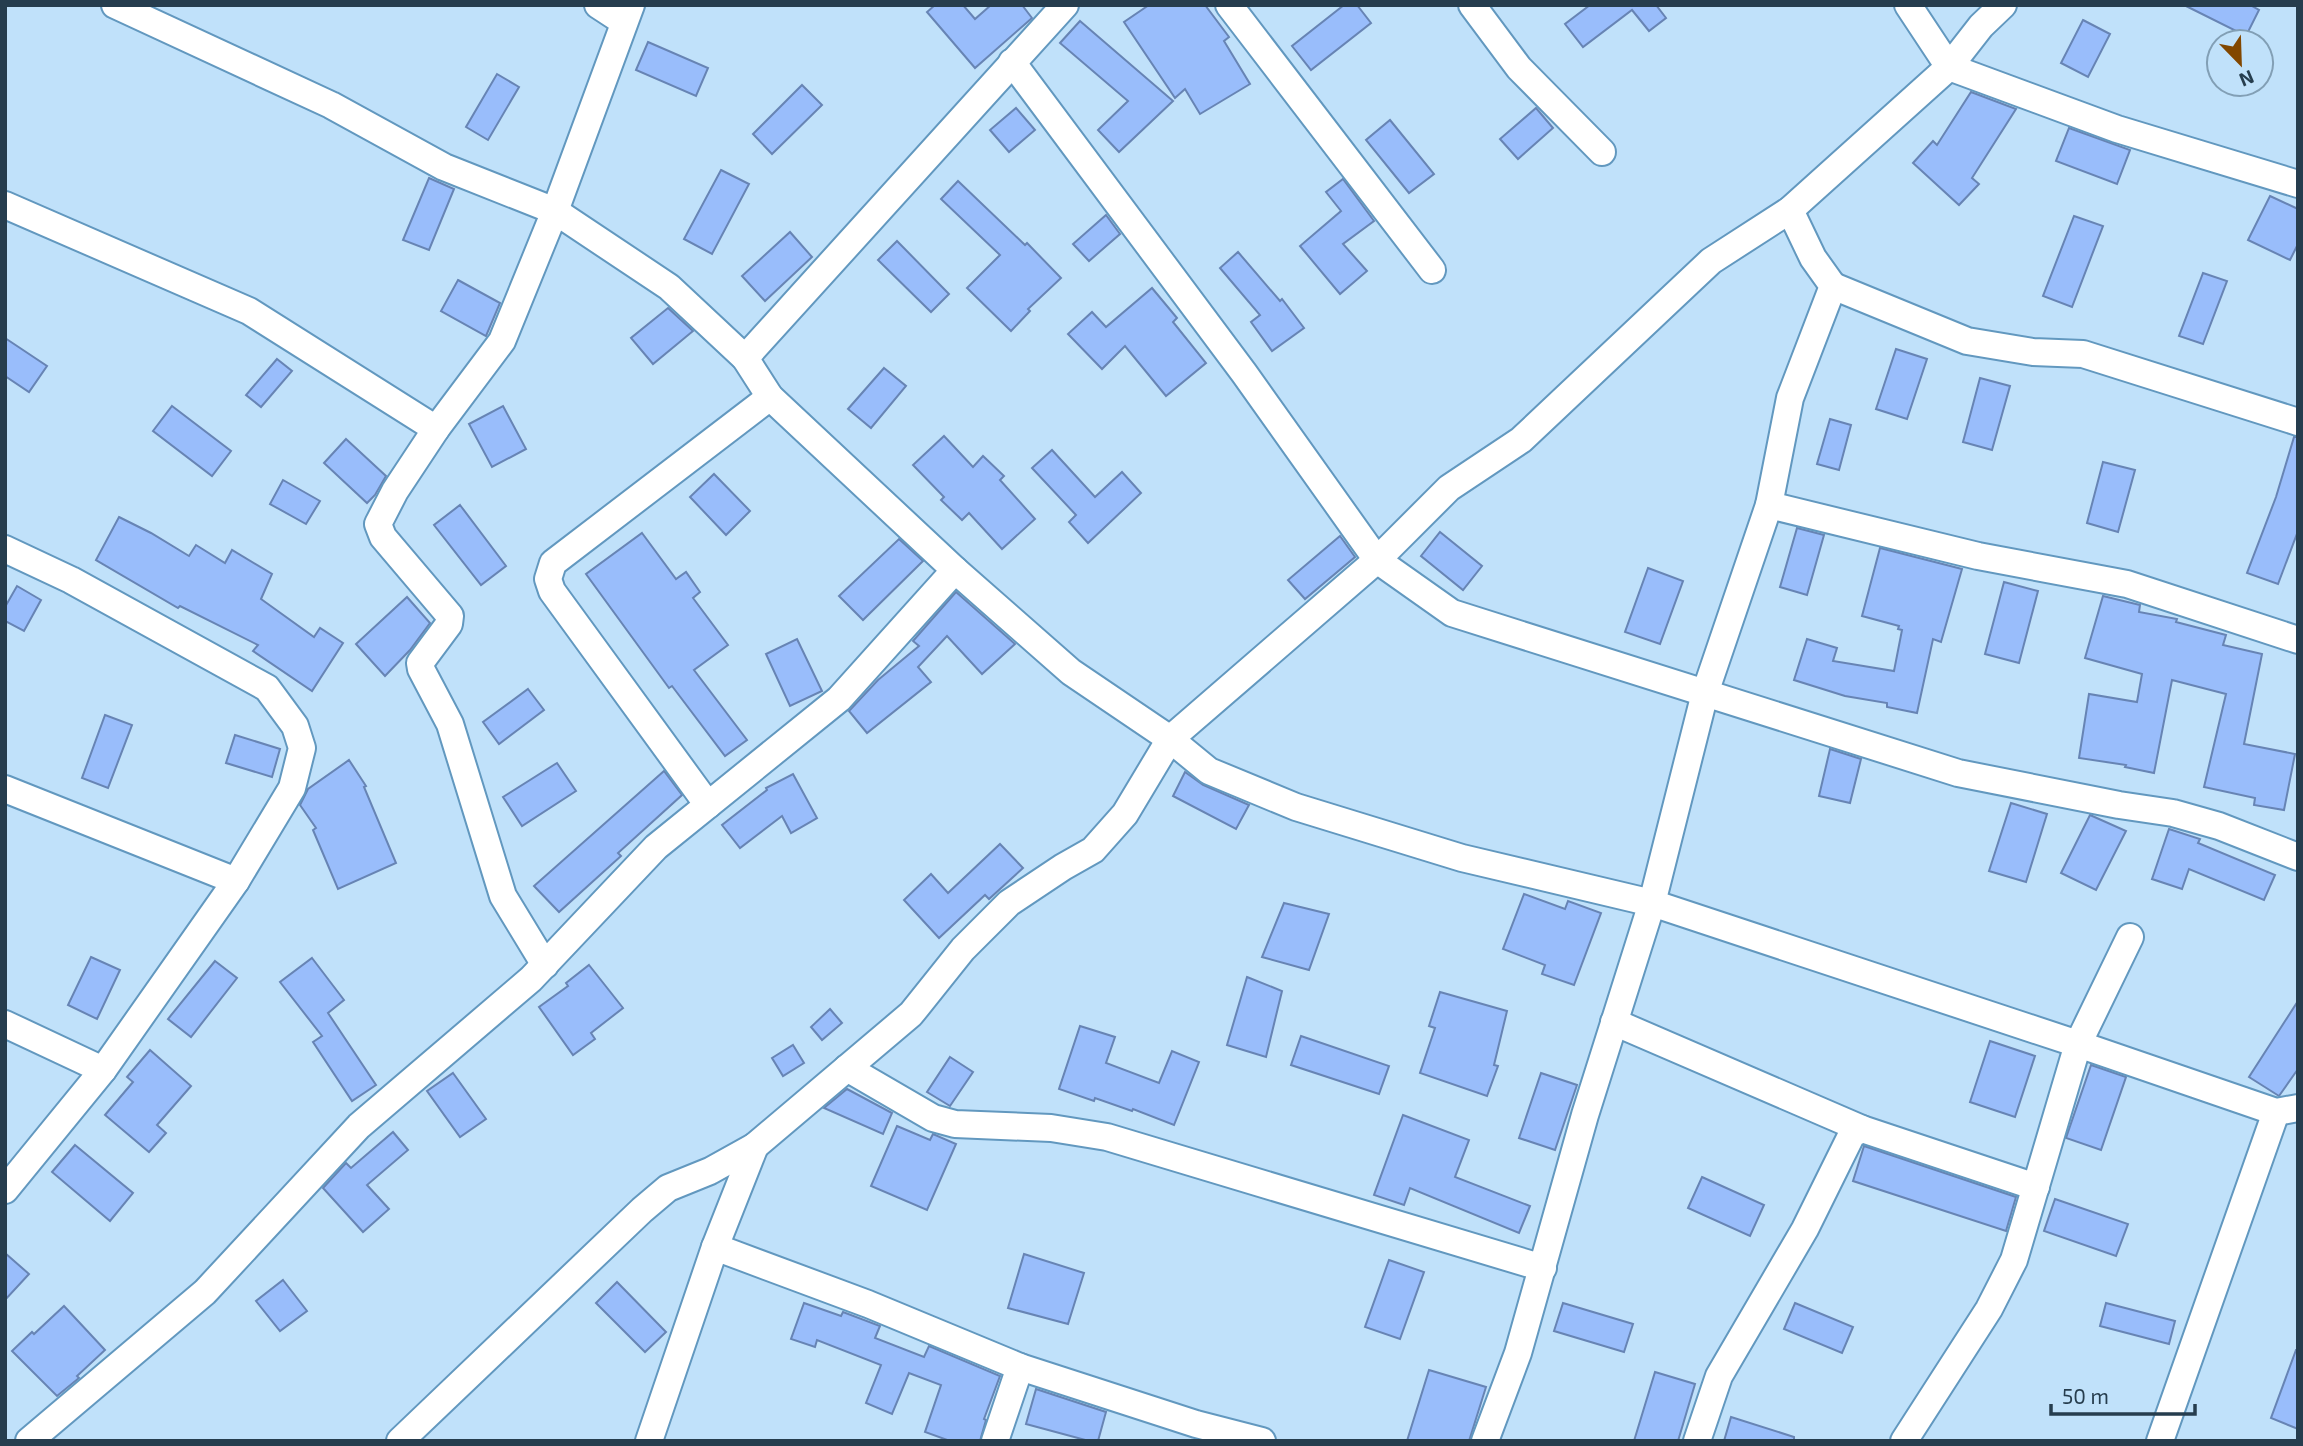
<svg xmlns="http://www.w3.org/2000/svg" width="2303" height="1446" font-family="'Exo 2',sans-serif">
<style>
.building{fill:#99bdfb;stroke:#6784b4;stroke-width:2}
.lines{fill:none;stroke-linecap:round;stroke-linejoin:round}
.minor-casing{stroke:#6298bf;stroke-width:30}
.minor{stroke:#fff;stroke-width:26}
</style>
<rect width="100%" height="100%" fill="#c0e1fa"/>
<!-- building -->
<g class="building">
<path d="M935 5H963L975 19 991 5H1022L1032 18 975 68 927 12Z"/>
<path d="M1149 5H1205L1229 37 1224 41 1250 84 1200 114 1185 89 1175 98 1124 22Z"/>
<path d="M1344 5H1357L1371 23 1311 70 1292 46Z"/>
<path d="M1590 5H1656L1666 18 1649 31 1632 10 1583 47 1565 24Z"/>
<path d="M2184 5H2250L2259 10 2246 36Z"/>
<path d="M2083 20 2110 34 2088 77 2061 63Z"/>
<path d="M1080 21 1173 101 1119 152 1098 130 1128 101 1060 43Z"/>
<path d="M648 42 708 68 696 96 636 70Z"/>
<path d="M497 74 519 87 488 140 466 127Z"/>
<path d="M802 85 822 105 772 154 753 134Z"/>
<path d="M1971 92 2016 109 1972 178 1979 184 1959 205 1913 163 1933 141 1937 145Z"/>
<path d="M1016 108 1035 130 1009 152 990 130Z"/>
<path d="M1536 108 1553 128 1518 159 1500 139Z"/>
<path d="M1390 120 1434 174 1409 193 1366 140Z"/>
<path d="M2069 128 2130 150 2117 184 2056 161Z"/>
<path d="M721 170 749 184 712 254 684 239Z"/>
<path d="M429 178 454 189 429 250 403 240Z"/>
<path d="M1343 179 1374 221 1343 244 1367 271 1340 294 1300 246 1341 211 1326 192Z"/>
<path d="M958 181 1025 245 1027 243 1061 278 1028 309 1030 311 1011 331 967 288 1000 255 941 199Z"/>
<path d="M2270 196 2298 209V244L2290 260 2248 240Z"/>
<path d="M1106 215 1120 234 1089 261 1073 244Z"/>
<path d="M2074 216 2103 226 2072 307 2043 296Z"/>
<path d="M790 232 812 257 765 301 742 276Z"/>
<path d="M897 241 949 294 931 312 878 260Z"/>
<path d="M1238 252 1280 301 1282 299 1304 328 1272 351 1251 322 1260 315 1220 268Z"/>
<path d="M2203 273 2227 281 2203 344 2179 336Z"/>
<path d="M458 280 500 303 486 336 441 311Z"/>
<path d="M1152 288 1177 318 1173 322 1206 363 1166 396 1125 346 1102 369 1068 334 1092 312 1106 327Z"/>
<path d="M668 308 693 331 653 364 631 338Z"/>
<path d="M5 338 47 366 29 392 5 376Z"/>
<path d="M1896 349 1927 359 1907 419 1876 409Z"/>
<path d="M277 359 292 371 261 407 246 395Z"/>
<path d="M884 368 906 386 871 428 848 409Z"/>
<path d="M1980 378 2010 386 1992 450 1963 442Z"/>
<path d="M172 406 231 451 212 476 153 431Z"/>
<path d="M503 406 526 449 492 467 469 424Z"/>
<path d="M1830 419 1851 425 1839 470 1817 464Z"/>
<path d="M944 436 973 467 983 456 1004 476 1000 480 1035 519 1002 549 969 513 962 520 941 500 944 497 913 465Z"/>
<path d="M2294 437H2298V531L2278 584 2247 573 2276 497Z"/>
<path d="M346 439 386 476 375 495 367 503 324 463Z"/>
<path d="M1052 450 1095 497 1122 472 1141 493 1088 543 1069 522 1076 515 1032 468Z"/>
<path d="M2103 462 2135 470 2118 532 2087 523Z"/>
<path d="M714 474 750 511 726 535 690 497Z"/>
<path d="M283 480 320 501 306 524 270 504Z"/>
<path d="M460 505 506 566 481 585 434 525Z"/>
<path d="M119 517 151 533 189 556 196 545 225 563 232 550 272 574 261 599 314 637 320 628 343 643 312 691 253 651 258 645 180 606 178 608 96 560Z"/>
<path d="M1797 528 1824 535 1807 595 1780 587Z"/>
<path d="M1440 532 1482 566 1463 590 1421 556Z"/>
<path d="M642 533 676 579 686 572 700 592 693 598 728 645 694 670 747 740 725 756 672 686 669 688 586 574Z"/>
<path d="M1340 536 1355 557 1305 599 1288 580Z"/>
<path d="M899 539 923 561 863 620 839 596Z"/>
<path d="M1880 548 1962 569 1941 642 1933 639 1917 713 1887 707V703L1845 696 1794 680 1807 639 1837 648 1833 661 1894 671 1902 630 1898 629 1899 626 1862 616Z"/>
<path d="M1648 568 1683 581 1660 644 1625 632Z"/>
<path d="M2004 582 2038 591 2019 663 1985 654Z"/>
<path d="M17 586 41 600 24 631 5 621V607Z"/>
<path d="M956 592 1015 644 982 674 947 636 918 667 931 682 867 733 849 711 878 680 919 646 913 641Z"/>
<path d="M2103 596 2140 605 2139 612 2177 619 2176 622 2226 635 2223 645 2262 654 2244 744 2295 754 2284 810 2254 805 2255 798 2204 787 2226 694 2172 680 2154 773 2125 767 2126 765 2079 758 2089 694 2137 702 2142 674 2085 658Z"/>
<path d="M407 597 430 623 410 650 385 676 356 644Z"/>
<path d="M797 639 822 691 790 706 766 654Z"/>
<path d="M528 689 544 710 499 744 483 722Z"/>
<path d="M105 715 132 725 108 788 82 778Z"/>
<path d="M235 735 280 749 272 777 226 763Z"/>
<path d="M1830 749 1861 759 1850 803 1819 796Z"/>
<path d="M349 760 366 786 364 787 396 863 338 889 313 830 316 828 300 805 308 789Z"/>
<path d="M557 763 576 791 522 826 503 797Z"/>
<path d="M664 771 682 795 618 853 621 856 559 912 534 886Z"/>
<path d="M1185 772 1203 785 1249 805 1236 829 1173 796Z"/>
<path d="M793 774 817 818 791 833 782 816 740 848 722 825 767 790 766 788Z"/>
<path d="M2011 803 2047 814 2026 882 1989 871Z"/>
<path d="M2090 815 2126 831 2096 890 2061 873Z"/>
<path d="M2169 829 2200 839 2198 843 2275 875 2264 900 2189 869 2182 889 2152 879Z"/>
<path d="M1000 844 1023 868 989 899 985 895 939 938 904 900 931 874 948 893Z"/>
<path d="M1524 894 1565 909 1568 901 1601 913 1574 985 1542 974 1545 965 1503 949Z"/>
<path d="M1284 903 1329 914 1309 970 1262 957Z"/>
<path d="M91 957 120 970 97 1019 68 1005Z"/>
<path d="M312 958 344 1000 328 1013 376 1085 352 1101 313 1042 322 1036 280 982Z"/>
<path d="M215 961 237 978 191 1037 168 1019Z"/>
<path d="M589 965 623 1008 591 1033 595 1039 573 1055 539 1007 568 986 566 983Z"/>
<path d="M1247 977 1282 991 1266 1057 1227 1045Z"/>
<path d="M1440 992 1507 1011 1494 1065 1498 1066 1487 1096 1420 1073 1435 1028 1429 1026Z"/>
<path d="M2298 1001V1069L2279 1096 2249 1077Z"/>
<path d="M830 1009 842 1023 822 1040 811 1027Z"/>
<path d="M1080 1026 1115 1037 1106 1063 1159 1083 1172 1051 1199 1062 1174 1125 1133 1109 1132 1111 1095 1098 1094 1101 1059 1089Z"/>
<path d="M1301 1036 1389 1066 1379 1094 1291 1065Z"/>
<path d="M1990 1041 2035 1056 2015 1117 1970 1102Z"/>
<path d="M793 1045 804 1063 783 1076 772 1058Z"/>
<path d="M150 1050 191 1086 157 1125 166 1133 149 1152 105 1115 133 1082 127 1077Z"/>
<path d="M950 1057 973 1072 950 1106 927 1092Z"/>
<path d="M2091 1065 2126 1077 2101 1150 2066 1138Z"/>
<path d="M453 1073 486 1119 460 1137 427 1091Z"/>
<path d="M1541 1073 1577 1085 1555 1150 1519 1138Z"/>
<path d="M847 1089 892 1113 883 1134 824 1108Z"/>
<path d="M1403 1115 1469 1140 1455 1177 1530 1206 1519 1233 1410 1188 1404 1205 1374 1195Z"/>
<path d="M897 1126 930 1140 933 1134 956 1144 927 1210 871 1186Z"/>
<path d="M393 1132 408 1150 367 1185 389 1209 363 1232 323 1188 346 1163 351 1168Z"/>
<path d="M75 1145 133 1193 110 1221 52 1172Z"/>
<path d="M1864 1146 2016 1197 2006 1231 1853 1181Z"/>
<path d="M1702 1177 1764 1205 1750 1236 1688 1208Z"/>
<path d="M2055 1199 2128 1224 2116 1256 2044 1231Z"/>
<path d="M5 1253 29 1274 5 1300Z"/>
<path d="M1024 1254 1084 1273 1068 1324 1008 1308Z"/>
<path d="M1389 1260 1424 1272 1400 1339 1365 1327Z"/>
<path d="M283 1280 307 1311 280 1331 256 1301Z"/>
<path d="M617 1282 666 1332 645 1352 596 1303Z"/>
<path d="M804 1303 841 1316 843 1312 880 1326 875 1338 924 1357 929 1346 1000 1376 984 1419 986 1420 980 1441H950L925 1432 941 1385 909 1373 892 1414 866 1403 881 1365 817 1340 815 1347 791 1339Z"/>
<path d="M1563 1303 1633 1324 1624 1352 1554 1331Z"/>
<path d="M1795 1303 1853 1327 1842 1353 1784 1329Z"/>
<path d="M2106 1303 2175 1321 2169 1344 2100 1326Z"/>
<path d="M64 1306 105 1350 77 1376 79 1378 57 1396 12 1351 32 1332 34 1334Z"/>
<path d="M2296 1350H2298V1429L2271 1418Z"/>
<path d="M1429 1370 1486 1387 1469 1441H1407Z"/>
<path d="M1655 1372 1695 1384 1678 1441H1634Z"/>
<path d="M1036 1389 1106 1412 1098 1441H1089L1026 1424Z"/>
<path d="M1731 1417 1794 1437V1441H1724Z"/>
</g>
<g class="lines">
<!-- minor casing -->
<g class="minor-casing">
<g id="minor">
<path d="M115 5 331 105 444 167 555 211 669 287 745 358 770 397 955 570 1071 672 1170 739 1209 771 1296 807 1462 858 1652 903 2078 1044 2276 1112 2298 1108"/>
<path d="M598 5 624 22"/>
<path d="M1229 5 1432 270"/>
<path d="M1472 5 1519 68 1602 152"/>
<path d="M1908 5 1949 67 2117 129 2298 184"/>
<path d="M1012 62 1244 373 1377 560 1452 613 1958 773 2119 805 2173 813 2219 826 2298 857"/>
<path d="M5 205 249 311 436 429"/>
<path d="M1833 286 1967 341 2033 352 2083 354 2298 422"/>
<path d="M745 358 1065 5"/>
<path d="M1769 505 1978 556 2127 584 2298 640"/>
<path d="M5 549 71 580 267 688 295 726 302 748 292 788 236 881 103 1070 5 1190"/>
<path d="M5 789 236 881"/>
<path d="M708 805 552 591 548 579 553 563 770 397"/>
<path d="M545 965 503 896 450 724 421 669 420 663 449 624 450 616 383 537 378 524 395 491 436 429 502 341 555 211 631 5"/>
<path d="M1614 1022 1862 1129 2036 1187"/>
<path d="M5 1024 103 1070"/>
<path d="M847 1068 933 1118 955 1124 1051 1128 1107 1137 1543 1268"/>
<path d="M715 1247 868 1304 1020 1367 1196 1424 1262 1441"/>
<path d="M29 1441 205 1292 359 1126 531 979 656 847 839 699 955 570"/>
<path d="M400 1441 642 1210 668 1188 710 1171 755 1146 911 1014 963 949 1009 903 1063 867 1093 850 1125 814 1170 739 1377 560 1449 488 1521 440 1711 261 1790 210 1949 67 1981 26 2003 5"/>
<path d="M649 1441 715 1247 755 1146"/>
<path d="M995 1441 1020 1367"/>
<path d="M1485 1441 1518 1353 1585 1115 1652 903 1705 693 1769 505 1790 398 1833 286 1813 258 1790 210"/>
<path d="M1697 1441 1719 1376 1805 1229 1852 1134 1862 1129"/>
<path d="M1904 1441 1989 1309 2014 1260 2078 1044 2130 937"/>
<path d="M2160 1441 2276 1112"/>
</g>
</g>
<!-- minor -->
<use href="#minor" class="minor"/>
</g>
<!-- border -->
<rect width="2303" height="1446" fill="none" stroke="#263d4e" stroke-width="14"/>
<!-- north arrow -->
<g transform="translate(2240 63) rotate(157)"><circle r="33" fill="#c0e1fa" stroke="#829fb5" stroke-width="2"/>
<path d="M0-5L12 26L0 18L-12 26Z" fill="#824700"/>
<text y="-10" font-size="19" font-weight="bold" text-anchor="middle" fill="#263d4e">N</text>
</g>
<!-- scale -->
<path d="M2051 1404v10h144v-10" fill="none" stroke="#263d4e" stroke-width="3.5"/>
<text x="2062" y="1404" font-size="21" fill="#263d4e" stroke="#c0e1fa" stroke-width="5" paint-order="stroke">50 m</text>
</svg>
